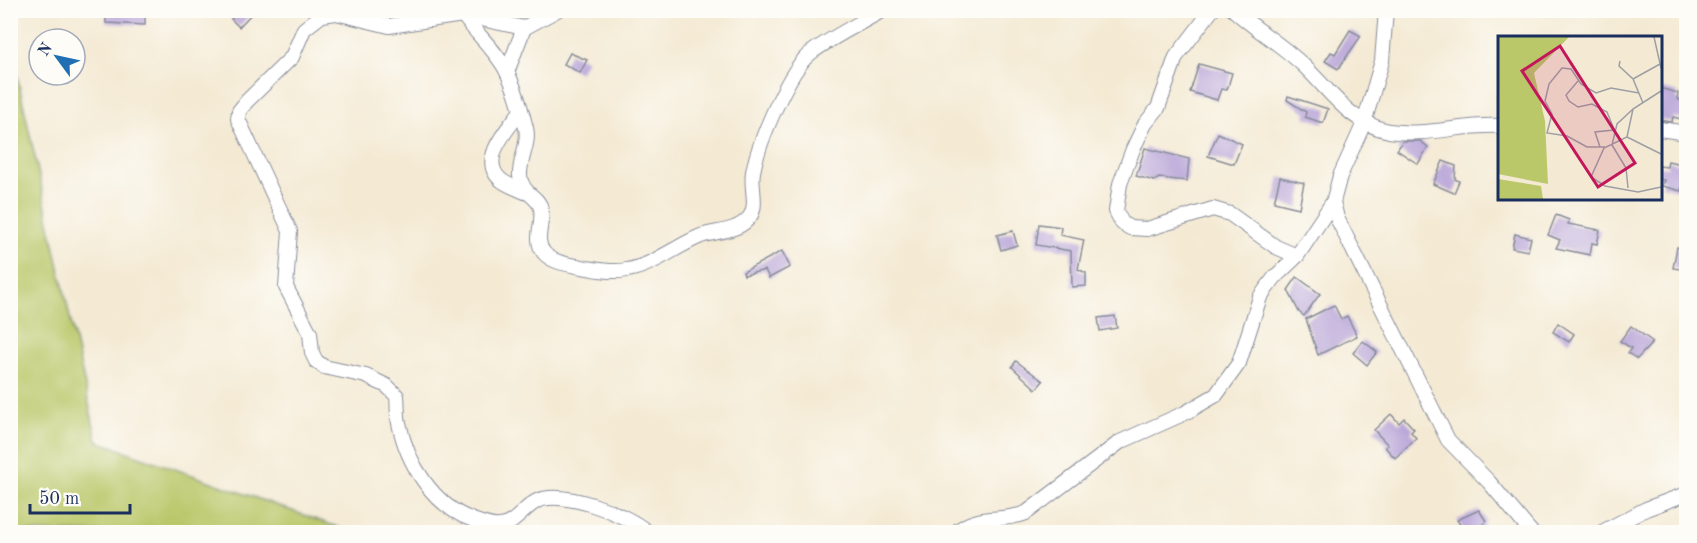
<svg xmlns="http://www.w3.org/2000/svg" width="1697" height="543" font-family="'Old Standard TT',serif">
<style>
.green{fill:#bac86a;stroke:#6a7c64;stroke-width:1.5}
.building{fill:#b8a4d8}
.lines{fill:none;stroke-linecap:round;stroke-linejoin:round}
.minor-casing{stroke:#888c99;stroke-width:16}
.minor{stroke:#fff;stroke-width:14}
.inset-road{fill:none;stroke:#9d9fa5;stroke-width:1.5}
.view{fill:#c2185b;fill-opacity:0.15;stroke:#c2185b;stroke-width:3}
.inset-edge{fill:none;stroke:#1b2f5e;stroke-width:3}
</style>
<rect width="100%" height="100%" fill="#fdfcf7"/>
<filter id="ink" filterUnits="userSpaceOnUse"><feTurbulence type="fractalNoise" baseFrequency=".0167" numOctaves="2"/><feDisplacementMap in="SourceGraphic" scale="12" xChannelSelector="R" yChannelSelector="G"/><feConvolveMatrix kernelMatrix="1 2 1 2 8 2 1 2 1" color-interpolation-filters="sRGB"/></filter>
<filter id="wash" filterUnits="userSpaceOnUse"><feTurbulence type="fractalNoise" baseFrequency=".008" numOctaves="4" result="noise"/><feDisplacementMap in="SourceGraphic" scale="24" xChannelSelector="R" yChannelSelector="G"/><feGaussianBlur stdDeviation="1.35" result="paint"/><feColorMatrix in="noise" values="0 0 0 0 0 0 0 0 0 0 0 0 0 0 0 0 0 1.4 0 .05"/><feComposite in="paint" operator="in"/></filter>
<g filter="url(#wash)">
<rect width="100%" height="100%" fill="#f4ead4"/>
<!-- green -->
<path class="green" d="M11 48 97 441 351 532H11Z"/>
<g id="blocks">
<!-- building -->
<g class="building">
<path d="M111 10H145V25L106 23V12Z"/>
<path d="M239 10H255L239 27 231 19Z"/>
<path d="M1350 30 1361 36 1338 69 1325 61 1331 52 1335 54Z"/>
<path d="M570 53 587 60 580 73 564 64Z"/>
<path d="M1199 64 1232 73 1227 90 1221 89 1217 100 1190 92Z"/>
<path d="M1659 88 1678 93 1677 99 1686 102 1681 119 1673 117 1672 122 1659 120Z"/>
<path d="M1288 96 1328 109 1323 123 1305 117 1306 112 1287 100Z"/>
<path d="M1218 133 1242 144 1234 164 1208 156Z"/>
<path d="M1403 141H1420L1428 147 1418 164 1397 150Z"/>
<path d="M1145 148 1189 159 1187 181 1159 178 1154 181 1136 176Z"/>
<path d="M1443 161 1456 166 1455 179 1459 181 1454 193 1433 184Z"/>
<path d="M1668 161 1686 165 1681 191 1662 186 1664 180 1659 179V166L1667 167Z"/>
<path d="M1280 177 1304 183 1299 208 1274 202Z"/>
<path d="M1556 215 1569 220 1568 224 1600 230 1597 244 1592 243 1590 255 1556 248 1560 240 1548 235Z"/>
<path d="M1039 224 1061 227 1060 235 1084 240 1078 269 1086 273V286L1072 287 1071 251 1036 245Z"/>
<path d="M1013 231 1017 245 1001 250 997 235Z"/>
<path d="M1515 234 1531 238 1528 251 1512 248Z"/>
<path d="M1677 247 1686 249V270L1673 268Z"/>
<path d="M782 251 790 267 769 278 765 270 744 275 743 272Z"/>
<path d="M1297 277 1320 294 1304 316 1299 312 1288 290Z"/>
<path d="M1334 305 1341 319 1347 316 1357 336 1318 355 1306 319Z"/>
<path d="M1115 316 1117 328 1100 331 1098 318Z"/>
<path d="M1558 323 1574 334 1569 342 1553 332Z"/>
<path d="M1631 326 1653 342 1637 359 1628 353 1631 348 1620 341Z"/>
<path d="M1363 341 1377 352 1367 365 1353 353Z"/>
<path d="M1016 361 1043 381 1036 389 1012 367Z"/>
<path d="M1391 414 1399 423 1404 418 1414 429 1411 432 1416 438 1395 458 1385 447 1388 445 1374 430Z"/>
<path d="M1479 510 1486 521 1483 524 1488 532H1465L1457 520Z"/>
</g>
</g>
</g>
<g filter="url(#ink)">
<use href="#blocks" fill-opacity="0" stroke="#888c99" stroke-width="1.5"/>
<g class="lines">
<!-- minor casing -->
<g class="minor-casing">
<g id="minor">
<path d="M557 10 524 28 463 15 389 26 336 13 322 15 304 29 292 57 247 101 239 111 238 119 290 231 286 287 310 333 312 353 316 361 324 367 366 376 387 386 397 396C398 405 397 415 399 423 407 463 433 506 473 520 481 523 491 527 500 526 516 524 523 508 537 501 562 489 627 514 647 532"/>
<path d="M1212 10 1176 57 1158 108 1145 124 1133 149 1120 184 1116 211 1122 223 1130 228 1147 229 1213 209 1230 214 1276 247 1297 256"/>
<path d="M1234 10C1256 30 1282 45 1303 65 1331 91 1349 123 1389 131 1425 137 1463 124 1499 126"/>
<path d="M1386 10 1382 61 1364 123 1340 176 1333 202 1337 218 1448 440 1489 482 1531 532"/>
<path d="M463 15C476 34 497 51 507 72 514 86 522 112 526 128 530 144 519 159 520 176 522 195 539 196 541 209 544 223 533 240 544 253 552 262 566 264 577 266 593 269 611 273 627 270 653 266 676 246 701 236 716 231 735 232 747 220 760 208 750 188 753 172 758 144 789 68 812 52 834 36 859 24 883 10"/>
<path d="M507 72 524 28"/>
<path d="M520 112C509 128 478 159 500 179 506 185 517 188 525 192"/>
<path d="M1660 129 1686 133"/>
<path d="M956 532C979 513 1000 523 1026 513L1120 442 1185 413 1216 395 1239 363 1260 297 1275 277 1297 256 1333 202"/>
<path d="M1602 532 1646 509 1686 494"/>
</g>
</g>
<!-- minor -->
<use href="#minor" class="minor"/>
</g>
</g>
<!-- overview -->
<g transform="translate(1498 36)">
<rect width="164" height="164" fill="#f4ead4"/>
<path d="M0 1H71L36 37 47 85 50 148 0 138ZM0 143 43 150 45 163H0Z" fill="#bac86a"/>
<path class="inset-road" d="M156 1 163 32M122 25 121 30 135 43 145 67M135 43 162 28M80 45 68 59 71 65 80 71 94 68 109 76 116 93M163 55 135 73 129 101 106 112 93 141 107 150 140 156 163 151M129 101 163 118M102 111 97 96 116 94M107 111H89L69 100 49 97 54 78 47 65 51 48 64 32 73 33 83 48 98 57 113 52 141 57M130 152 128 132 114 109 119 88 135 73"/>
<path class="view" d="M62 10 137 127 100 151 24 35Z"/>
<rect width="164" height="164" class="inset-edge"/>
</g>
<!-- margin -->
<rect width="1697" height="543" fill="none" stroke="#fdfcf7" stroke-width="36"/>
<!-- north arrow -->
<g transform="translate(57 57) rotate(303)"><circle r="28" fill="#fdfcf7" stroke="#a3aaba" stroke-width="1.5"/>
<path d="M0-4.5L10 22L0 15L-10 22Z" fill="#1f6fb2"/>
<text y="-9" font-size="16" font-weight="bold" text-anchor="middle" fill="#1b2f5e">N</text>
</g>
<!-- scale -->
<path d="M30 504v9h100v-9" fill="none" stroke="#1b2f5e" stroke-width="3"/>
<text x="39" y="504" font-size="18" fill="#1b2f5e" stroke="#fdfcf7" stroke-width="4.5" paint-order="stroke">50 m</text>
</svg>
